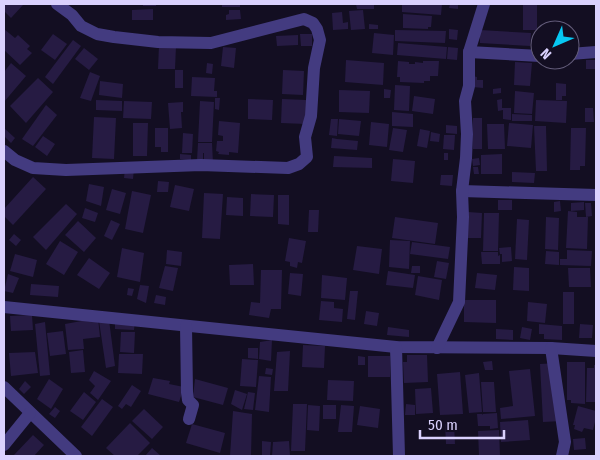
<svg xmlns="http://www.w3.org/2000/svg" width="600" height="460" font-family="'Fira Sans Condensed',sans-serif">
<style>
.building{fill:#261b43}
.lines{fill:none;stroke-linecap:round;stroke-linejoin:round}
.minor{stroke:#433b80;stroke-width:12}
</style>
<rect width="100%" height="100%" fill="#130e22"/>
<!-- building -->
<g class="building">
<path d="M4 4H21L23 5 11 18 4 11Z"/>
<rect x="143" y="4" width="13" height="2"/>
<rect x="222" y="4" width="18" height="3"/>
<path d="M356 4H374V9H357Z"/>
<path d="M402 4H442L441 15 402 12Z"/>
<path d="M450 4H458V9L449 8Z"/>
<rect x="523" y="4" width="14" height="26"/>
<path d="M153 9V20H132V10Z"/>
<path d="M229 10H240L241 19 226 20V15L229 14Z"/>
<path d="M363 10 365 29 351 30 349 11Z"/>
<path d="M342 12 343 23 348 22V29L333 30 332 13Z"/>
<path d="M403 14 432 16 431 27H428V29L403 28Z"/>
<path d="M369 24 378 25V29H369Z"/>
<path d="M4 29 15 38 18 35 30 46 27 49 32 53 20 65 4 50Z"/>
<path d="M449 29 458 30 457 40 449 39Z"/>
<path d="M395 30 446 31 445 43 395 41Z"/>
<path d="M480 30 531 33 530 46 480 43Z"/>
<path d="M374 33 394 35 393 55 372 53Z"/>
<path d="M53 34 67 44 55 60 41 50Z"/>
<path d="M300 34H312V46H301Z"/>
<path d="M298 35V45L277 46 276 36Z"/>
<path d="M73 40 81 46 53 84 45 77Z"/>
<path d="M398 43 447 47 446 59 397 55Z"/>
<path d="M159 45 176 46 175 69H158Z"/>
<path d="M223 47 236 48 234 68 221 66Z"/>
<path d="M448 47 458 48 457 60 447 59Z"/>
<path d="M84 48 98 59 89 70 75 59Z"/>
<path d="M346 60 384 63 383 85 345 82Z"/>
<rect x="586" y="60" width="10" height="9"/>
<path d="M398 61 409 62V64H415V62L423 63V61H439L438 76H430V81H424V83L400 82V77H397Z"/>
<path d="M515 62 532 63 530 86 514 85Z"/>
<path d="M11 63 26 76 4 102V72Z"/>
<path d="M207 63 213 64 212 74 206 73Z"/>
<rect x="175" y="70" width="8" height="18"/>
<path d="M283 70 304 71 303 95 282 94Z"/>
<path d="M90 72 100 76 91 101 80 98Z"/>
<path d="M473 76 477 77V80H483V88L473 87Z"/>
<path d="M192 77 215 78 214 91H217V97L191 96Z"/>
<path d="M38 78 53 92 26 123 10 106Z"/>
<path d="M100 81 123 84 122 98 99 95Z"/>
<path d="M556 83 566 84V96H562V100H556Z"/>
<path d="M395 85 410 86 409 111 394 110Z"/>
<path d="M501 88V93L493 94V89Z"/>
<path d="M384 89 391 90 390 98H384Z"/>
<path d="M339 90 370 91 369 113 339 112Z"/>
<path d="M515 91 534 93 532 114 514 113Z"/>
<path d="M414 96 435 99 433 114 412 111Z"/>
<path d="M215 98H220L219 110 215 109Z"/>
<path d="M248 99 273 100 272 120 248 119Z"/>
<path d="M282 99 306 100V124L281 123Z"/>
<path d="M502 99V108H511V120L503 119V110L498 111 497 100Z"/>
<path d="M96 100 122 101V111L96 110Z"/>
<path d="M536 100 567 101 566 123 535 121Z"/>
<path d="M124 101 152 102 151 119 123 118Z"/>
<path d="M200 101 214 102 212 142H198Z"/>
<path d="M183 102V112H181L182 128 170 129 168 103Z"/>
<path d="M46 105 57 115 33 146 22 139Z"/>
<path d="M585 108H593L594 122H585Z"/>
<path d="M392 112 413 114V127L392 126Z"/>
<path d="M512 114 532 115V121H512Z"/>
<path d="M94 117 116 118 114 159 92 158Z"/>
<rect x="473" y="118" width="9" height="31"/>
<path d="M331 119H338L337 136 329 135Z"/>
<path d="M339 119 361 121 359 136 338 134Z"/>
<path d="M219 121 240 123 238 153 229 152V155L218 154 219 152 216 151 217 141H223V136L218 135Z"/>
<path d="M371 122 389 124 387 147 369 145Z"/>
<path d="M133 123H148L147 156H133Z"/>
<path d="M509 123 533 125 531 148 507 146Z"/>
<path d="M487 124H504L505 149H488Z"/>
<path d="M446 125 457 126V134L446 133Z"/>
<path d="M534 126H546L547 171H536Z"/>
<path d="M4 128 15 138 11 143 4 136Z"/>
<path d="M155 128H168V152H161V147H155Z"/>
<path d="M393 128 407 130 403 152 389 150Z"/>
<path d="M571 128H586L585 166H580V170H570Z"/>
<path d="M420 129 430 131 427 148 417 146Z"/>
<path d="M431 132 440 134 439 142 430 141Z"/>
<path d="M183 133 193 134 192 153H182Z"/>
<path d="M444 135H455L454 150 443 149Z"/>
<path d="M43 136 55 144 47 156 35 147Z"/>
<path d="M332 138 337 139 358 141 357 150 331 148Z"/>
<path d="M198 143H212L213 163H204V153H203V160H197Z"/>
<rect x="444" y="153" width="4" height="7"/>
<path d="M180 154 191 155V160L180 159Z"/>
<path d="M502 154V174H481V155Z"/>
<path d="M334 156 372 158V168L333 167Z"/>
<path d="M479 158 480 165 473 166 472 159Z"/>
<path d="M393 159 415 161 413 183 391 181Z"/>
<path d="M473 167H478L479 174H474Z"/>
<path d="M125 168 134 169 133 179 124 178Z"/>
<path d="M512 172 535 173 534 183 512 182Z"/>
<path d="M441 175H453L452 186 440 185Z"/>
<path d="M33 177 46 189 13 225 4 216V209Z"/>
<path d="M158 181 169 182 168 192H157Z"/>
<path d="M89 184 104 187 101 206 86 201Z"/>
<path d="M175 185 194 189 189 211 170 207Z"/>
<path d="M112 189 126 193 120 214 106 210Z"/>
<path d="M132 191 151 195 143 233 125 229Z"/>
<path d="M204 193 223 194 220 239 202 238Z"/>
<path d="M251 194 274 195 273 217 250 216Z"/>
<path d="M278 195H289V225L278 224Z"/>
<path d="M227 197 243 198V216L226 215Z"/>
<rect x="498" y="200" width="14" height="10"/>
<path d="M560 201 561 211 554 212V202Z"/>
<path d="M584 202V210L571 211V203Z"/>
<path d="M585 203H591L592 216 586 217Z"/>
<path d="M66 204 77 214 46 250 33 237Z"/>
<path d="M85 208 98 213 95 222 82 218Z"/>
<path d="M309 210H319L318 232H308Z"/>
<path d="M568 211 577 212V217H588L587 249 566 248Z"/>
<path d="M468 212 482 213 481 238H467Z"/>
<path d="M484 213H499L498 251H483Z"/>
<path d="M395 217 438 223 435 244 392 238Z"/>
<path d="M546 217 559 218 558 250 545 249Z"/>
<path d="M517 219 529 220 527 260 515 259Z"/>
<path d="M111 220 120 224 112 240 104 236Z"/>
<path d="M78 221 96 238 84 252 65 235Z"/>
<path d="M14 234 21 240 16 246 9 240Z"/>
<path d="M289 238 306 241 302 263 298 262 297 268 290 266V262L285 261Z"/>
<path d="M390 240 410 241 409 269 389 267Z"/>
<path d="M60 241 78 252 64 275 46 264Z"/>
<path d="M412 242 450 247 448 259 410 254Z"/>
<path d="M357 246 382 249 379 274 353 270Z"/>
<path d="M511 247 512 261 502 262V254H500L499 248Z"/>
<path d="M122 248 144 253 140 282 117 277Z"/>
<path d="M167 250 182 252 181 266 166 264Z"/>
<path d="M567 250 592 251 591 266 560 265V259H567Z"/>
<path d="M546 251 559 252V265L545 264Z"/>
<path d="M481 252H498V256L500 255V264H482Z"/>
<path d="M15 254 37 260 33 277 10 271Z"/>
<path d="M89 258 110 273 99 289 77 275Z"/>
<path d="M437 261 449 263 446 279 434 277Z"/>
<path d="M253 264 254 285H230L229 265Z"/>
<path d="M165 266 178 268 173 291 159 288Z"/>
<path d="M412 266H420V273H411Z"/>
<path d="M514 267 529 268V291L513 290Z"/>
<path d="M568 268H590L591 287H569Z"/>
<path d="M261 270H282L281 309H271L269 318 249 315 251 302 260 303Z"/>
<path d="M388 271 415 275 413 288 386 285Z"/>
<path d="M290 273 303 274 301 296 288 294Z"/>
<path d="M477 273 497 275 495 290 475 288Z"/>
<path d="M8 274 19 278 13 293 4 291Z"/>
<path d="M322 275 347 278 345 300 321 298Z"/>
<path d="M418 276 442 280 439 300 415 295Z"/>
<path d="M31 284 59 286 58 297 30 295Z"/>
<path d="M140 285 149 286 146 303 137 299Z"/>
<path d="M128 288 134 289 132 296 127 295Z"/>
<path d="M350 291H358L355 320 347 319Z"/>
<rect x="563" y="292" width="11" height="32"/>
<path d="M156 295 166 297 165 305 154 303Z"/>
<path d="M464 300H496V323L464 322Z"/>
<path d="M321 301 334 302V308L343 309 342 322 319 320Z"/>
<path d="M528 302 547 304 545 323 527 321Z"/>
<path d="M366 311 379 313 377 326 364 324Z"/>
<path d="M32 315 33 330 11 331 10 316Z"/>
<path d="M98 318 100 337 83 339 84 349 68 350 65 324Z"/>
<path d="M109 320 115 366 106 368 99 321Z"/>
<path d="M115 320 135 321 134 330 115 329Z"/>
<path d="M45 322 50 375 40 376 35 324Z"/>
<path d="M539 324 562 326V340L544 339V334H539Z"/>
<path d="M580 324 593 325 592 338H579Z"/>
<path d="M388 327 409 330V337L387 335Z"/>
<path d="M522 327 532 329 530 340 520 338Z"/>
<path d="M496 329 513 330V340L496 339Z"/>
<path d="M63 331 66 354 50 356 47 333Z"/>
<path d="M121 332H135L134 353 120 352Z"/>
<path d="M272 340 271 361 259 359 260 342Z"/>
<path d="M303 345 325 346 324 368 302 367Z"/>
<path d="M248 348H258V359L248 358Z"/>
<path d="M83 350 85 372 71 373 69 352Z"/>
<path d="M290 351 288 391H274L277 352Z"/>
<path d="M35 352 38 373 11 376 9 353Z"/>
<path d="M119 354H143L142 374 118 373Z"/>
<path d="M407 355H427L428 382 404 383 403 362H407Z"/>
<path d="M358 356 365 357V365H358Z"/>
<rect x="368" y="356" width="22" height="21"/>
<path d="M242 359 258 360 256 387 240 386Z"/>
<path d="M492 361 493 370H485L483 362Z"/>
<path d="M567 362H585V404L571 403V400H567Z"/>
<path d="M559 363 562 421 543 422 540 364Z"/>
<path d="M594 365H596V402H586L587 368H594Z"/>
<path d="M266 368 273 369 272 375 265 374Z"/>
<path d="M530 369 535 416 501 419 500 408 513 406 509 371Z"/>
<path d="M94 371 111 381 98 400 90 393 95 386 89 380Z"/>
<path d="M460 372 463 414 440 415 437 374Z"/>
<path d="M479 373 482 412 469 413 465 375Z"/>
<path d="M259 376 271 377 269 412 255 410Z"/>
<path d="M153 378 170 381 169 384 184 387 179 402 148 394Z"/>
<path d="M49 379 63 389 51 409 37 399Z"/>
<path d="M195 379 228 388 223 405 193 397Z"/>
<path d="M328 380 354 381 353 401 327 400Z"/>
<path d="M25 381 31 387 24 394 19 389Z"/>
<path d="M481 382H494L496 412H483Z"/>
<path d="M132 385 141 391 131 407 126 404 122 409 118 406Z"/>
<path d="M431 388 433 413 416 414 415 389Z"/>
<path d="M235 390 247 394 242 410 231 404Z"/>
<path d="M84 392 96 402 83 420 70 411Z"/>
<path d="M248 392 255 393 253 410 244 409Z"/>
<path d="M102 399 113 407 92 436 81 427Z"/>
<path d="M293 404H307L305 451H291Z"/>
<path d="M406 404 415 405V415H405Z"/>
<path d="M308 405 320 406 319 431 307 430Z"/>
<rect x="323" y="405" width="13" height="14"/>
<path d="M341 405 354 406 352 432H338Z"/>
<path d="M360 406 380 409 378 428 357 425Z"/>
<path d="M578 406 596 411V418L593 430 584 428 582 432 574 429 575 425H573Z"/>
<path d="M55 407 60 411 55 418 49 414Z"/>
<path d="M144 409 163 427 152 439 132 421Z"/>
<path d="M233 411 252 414 251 456H230Z"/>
<path d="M497 413 498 428 490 429V426H478L477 414H482V415L483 414Z"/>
<path d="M528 420 530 440 501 442 500 422Z"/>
<path d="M130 423 150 443 137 456H115L106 448Z"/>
<path d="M192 424 225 433 220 453 186 443Z"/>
<path d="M445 424H454L455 444H446Z"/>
<path d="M499 430 500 456H479L478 431Z"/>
<path d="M33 435 44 445 34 456H13Z"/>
<path d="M585 438 586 449 574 450 573 439Z"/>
<path d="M262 441 271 442 270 456H262Z"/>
<path d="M289 441 290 456H272L273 442Z"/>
<path d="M152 448 161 456H145Z"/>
</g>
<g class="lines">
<!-- minor -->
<g class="minor">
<path d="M469 52 540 56"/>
<path d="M570 54 596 52"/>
<path d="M4 151 15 160 33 168 66 170 201 165 288 168 299 164 307 157 305 137 311 116 314 68 320 40 317 29 313 23 304 19 211 43 158 42 114 37 97 34 81 26 72 15 57 4"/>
<path d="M462 191 596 195"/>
<path d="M4 307 396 347 551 348 596 351"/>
<path d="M186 326 187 392 188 400 193 405 189 419"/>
<path d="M396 347 399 456"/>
<path d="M437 348 459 302 463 217 462 191 466 158 467 134 465 101 469 86V52L484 4"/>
<path d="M551 348 565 442 562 456"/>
<path d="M4 387 76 456"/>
<path d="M4 445 30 413"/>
</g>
</g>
<!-- border -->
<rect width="600" height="460" fill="none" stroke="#dad1fe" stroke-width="10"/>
<!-- north arrow -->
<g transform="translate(555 45) rotate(225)"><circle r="24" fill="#130e22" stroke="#635c7a"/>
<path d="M0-4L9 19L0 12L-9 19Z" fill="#07c8f3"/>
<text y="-8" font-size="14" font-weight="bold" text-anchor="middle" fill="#dad1fe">N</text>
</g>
<!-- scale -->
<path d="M420 430v8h84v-8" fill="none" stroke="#dad1fe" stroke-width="2.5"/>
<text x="428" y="430" font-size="15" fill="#dad1fe" stroke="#130e22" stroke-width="4" paint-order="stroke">50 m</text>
</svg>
